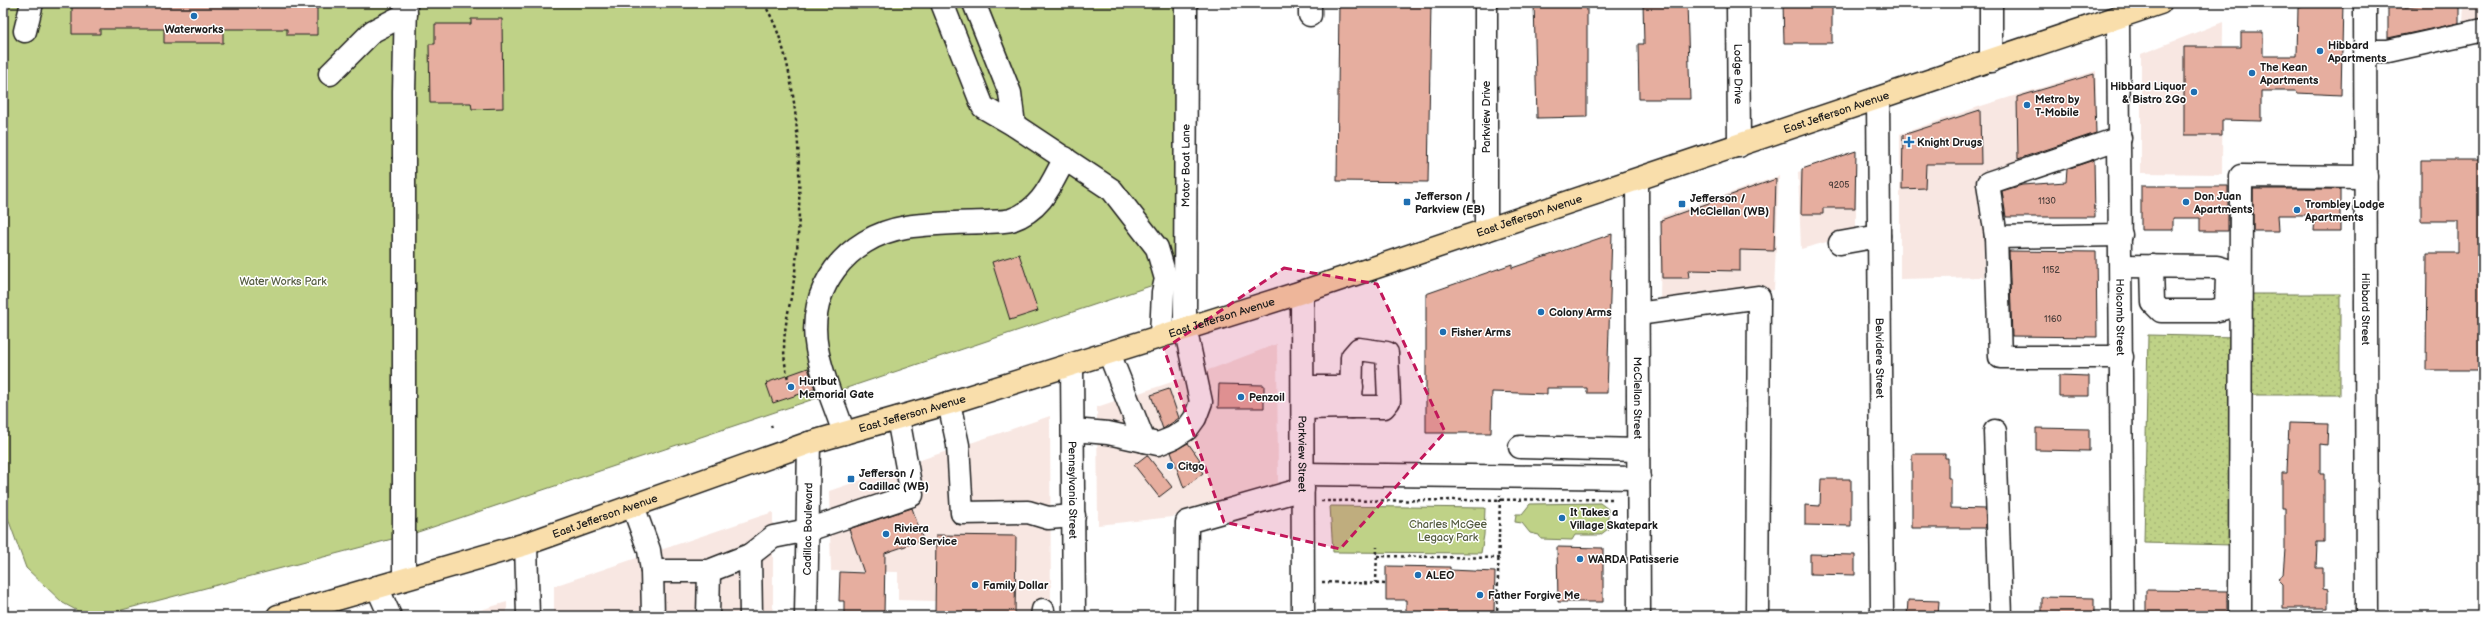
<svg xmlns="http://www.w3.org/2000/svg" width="2486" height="619" font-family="'Balsamiq Sans',sans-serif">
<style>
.built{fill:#f8e7e2}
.grass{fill:url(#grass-dots);stroke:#6e7752}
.park{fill:#bfd287;stroke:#6e7752}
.building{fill:#e6ae9f;stroke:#1c1c1c}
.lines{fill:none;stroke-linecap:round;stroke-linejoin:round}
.minor-casing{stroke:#1c1c1c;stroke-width:25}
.major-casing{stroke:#1c1c1c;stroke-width:25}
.path{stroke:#1c1c1c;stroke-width:2.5;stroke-dasharray:3 3;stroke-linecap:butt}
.minor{stroke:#fff;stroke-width:22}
.major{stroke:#f9deab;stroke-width:22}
.marked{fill:#c2185b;fill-opacity:0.2;stroke:#c2185b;stroke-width:3;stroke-dasharray:8 5;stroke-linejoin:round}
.poi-dot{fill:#1f6fb2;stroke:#fff;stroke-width:1.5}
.labels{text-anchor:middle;stroke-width:3;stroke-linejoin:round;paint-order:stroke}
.number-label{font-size:9px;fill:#4e403d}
.poi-label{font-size:11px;font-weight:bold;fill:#1c1c1c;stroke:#fff;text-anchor:start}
.street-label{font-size:11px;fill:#1c1c1c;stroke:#fff}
.park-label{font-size:11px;fill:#555c41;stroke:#fff}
</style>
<defs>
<pattern id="grass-dots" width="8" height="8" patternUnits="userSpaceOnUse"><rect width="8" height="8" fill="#bfd287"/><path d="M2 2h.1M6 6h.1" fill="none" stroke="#a4b474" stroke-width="1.8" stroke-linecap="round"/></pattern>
</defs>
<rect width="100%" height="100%" fill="#fff"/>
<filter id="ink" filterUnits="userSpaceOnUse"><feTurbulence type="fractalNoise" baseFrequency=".025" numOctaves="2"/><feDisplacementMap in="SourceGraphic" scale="8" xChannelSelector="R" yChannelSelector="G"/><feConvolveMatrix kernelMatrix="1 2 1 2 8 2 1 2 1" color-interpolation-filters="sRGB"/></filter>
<g filter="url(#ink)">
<!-- built -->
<g class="built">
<path d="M2464 3H2483V21L2463 25Z"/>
<path d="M2223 22 2222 174 2141 173V54Z"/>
<path d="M2096 71V141L1983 177 1984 277 1900 279V134L1981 106Z"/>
<path d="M1856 152V234L1801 249 1798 172Z"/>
<path d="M1779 176 1774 290 1660 307 1661 217Z"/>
<path d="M1277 344 1278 485 1172 517 1098 525 1097 407 1214 368Z"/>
<path d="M1050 416 1051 616H935V601L898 600V572L831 571 829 491Z"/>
<path d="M773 512V616H554V586Z"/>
<path d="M507 602V616H461Z"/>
</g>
<!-- grass -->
<g class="grass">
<rect x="2252" y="294" width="88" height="101"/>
<path d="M2148 335 2237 337 2233 545 2144 543Z"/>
</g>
<!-- park -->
<g class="park">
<path d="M3 3H1181L1180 276 415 533 99 616H87L63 603 26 568 3 505Z"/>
<path d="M1600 503 1608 509V529L1600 535H1575L1572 540 1541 539 1539 535 1530 533 1522 523 1515 522 1516 514H1522L1530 504Z"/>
<path d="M1330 506 1485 508 1484 535 1481 553 1333 552Z"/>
</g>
<!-- building -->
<g class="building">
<path d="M72 3H317V35H287V29H223V43H164V29H100V34H72Z"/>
<path d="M1339 3H1431L1428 182 1337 181Z"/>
<path d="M1534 3H1587V117L1537 118Z"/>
<path d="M1643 3H1687L1690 99H1639L1638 44H1644Z"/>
<path d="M1783 3H1832V43H1784Z"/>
<path d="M2311 3H2343L2341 95 2297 93V91H2261V121L2222 120V135H2184V47H2241V32H2263V56H2297L2298 8Z"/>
<path d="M2388 3H2405V7L2429 3H2459V23L2388 38Z"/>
<path d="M471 19H502L503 108 472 109 471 103H430L429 44H435V24H471Z"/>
<path d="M2094 74 2096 133 2018 159 2017 97Z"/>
<path d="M1980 110 1981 164H1926L1925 188 1902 189 1903 135Z"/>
<path d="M1856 151 1855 208H1823V214H1801L1802 169Z"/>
<path d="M2094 160 2095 217H2006L2002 191 2022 185 2066 182 2067 169Z"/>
<path d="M2421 160H2483V370H2426L2427 253H2458V221H2421Z"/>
<path d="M1776 179 1774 251 1740 250V271L1688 270 1689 278H1662L1661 220Z"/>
<path d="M2141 186H2228V231H2200V218H2173V230H2141Z"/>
<path d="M2253 189H2340V231H2314L2315 215H2278L2279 231H2253Z"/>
<path d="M1612 234 1607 393H1587V388H1547V394L1492 392 1491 433H1426V294L1512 264V268Z"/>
<path d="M2009 251 2096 252 2097 337 2012 336Z"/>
<path d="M1019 254 1038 311 1010 320 992 262Z"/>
<path d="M808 368 815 389 773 403 766 383Z"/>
<path d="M2059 375 2089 376V396H2059Z"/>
<path d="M1219 384 1264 385V408H1218Z"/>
<path d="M1169 389 1179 418 1163 429 1151 395Z"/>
<path d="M2289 423 2328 424 2327 445 2320 444V473H2324V542H2317L2316 568H2323V589L2328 590V608H2283V584L2278 579 2283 575 2285 549V508H2282V473H2287Z"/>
<path d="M2036 428 2089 429V451L2036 450Z"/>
<path d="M1188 443 1200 460 1195 463 1203 473 1184 488 1171 452Z"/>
<path d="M1912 454H1945V458H1948V478H1951V508L1985 509 1986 528H1912Z"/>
<path d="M1147 455 1172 487 1159 497 1134 465Z"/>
<path d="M1821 479H1851V526L1805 525V505L1820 506Z"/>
<path d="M912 508 923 540 885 553 884 616H844V601H839L840 572 864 573 849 529Z"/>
<path d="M936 535 1016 536 1015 616H935Z"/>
<path d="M1557 547 1603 548V602H1558Z"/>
<path d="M1810 554 1855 555V575L1810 574Z"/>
<path d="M1386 566 1450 567V570L1495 572 1494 612H1472V616H1406V600H1386Z"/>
<path d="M2146 590 2227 591V616H2146Z"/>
<path d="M2042 597 2094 598V616H2042Z"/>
<path d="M1908 600 1939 601 1938 616H1907Z"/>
</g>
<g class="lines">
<!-- minor casing -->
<g class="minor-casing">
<g id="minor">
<path d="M942 3 983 107 1014 125 1112 190 1157 248 1166 279 1163 292 1161 336"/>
<path d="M974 3 1010 93 1014 125"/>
<path d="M1486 3V230"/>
<path id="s1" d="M1738 3 1739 146"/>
<path d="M1991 3V61"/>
<path id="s2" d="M2365 3 2367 616"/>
<path d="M1310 15V3"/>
<path id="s3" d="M2118 19 2123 616"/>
<path d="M25 31 32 3"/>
<path d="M2366 51H2388L2483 30"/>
<path d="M330 74 373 31 406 14"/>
<path id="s4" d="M1878 99 1882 616"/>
<path d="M2120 138 1988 183 1996 237 2000 357H2122"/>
<path id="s5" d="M1637 180 1639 616"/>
<path d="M1996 237 2121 235"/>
<path d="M1840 243 1879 236"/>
<path d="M2121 266 2217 267 2224 269 2227 275 2226 308 2213 311H2161L2153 303 2152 266"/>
<path id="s6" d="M1302 292 1303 616"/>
<path d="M1638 314 1759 297 1757 616"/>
<path d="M1359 349 1387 353 1389 401 1384 407H1351L1352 357Z"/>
<path d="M1109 353 1144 441"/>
<path id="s7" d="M1072 365 1074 616"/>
<path d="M1303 387H1352"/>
<path d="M949 403 958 445 962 513 1028 512 1048 518 1074 516"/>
<path d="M1303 408 1351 407"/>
<path id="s8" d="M1073 430 1108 433 1158 444 1173 438 1187 429 1195 418 1201 402 1185 327 1186 3"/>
<path d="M1995 431 2001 616"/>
<path d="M844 433C835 406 822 377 817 349 806 289 846 237 906 227 932 223 960 223 987 222 994 221 1004 222 1011 220 1042 210 1051 184 1065 158"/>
<path d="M1520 447 1638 450"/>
<path d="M1303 474 1639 478"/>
<path d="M633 506 649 550 652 571 653 616"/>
<path d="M526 544 528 616"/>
<path d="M750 555 773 537 808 530 912 495 898 418"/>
<path d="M652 571H709L750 555 751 616"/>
<path d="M404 578V91L406 3"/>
<path d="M377 587 390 616"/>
<path d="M708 616 709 571"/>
<path id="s9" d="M806 616 809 443"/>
<path d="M1042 616 1043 610"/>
<path d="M1186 616 1187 522 1303 489"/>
<path d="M2240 616 2241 176 2366 177"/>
</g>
</g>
<!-- major casing -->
<g class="major-casing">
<g id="major">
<path id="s10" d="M278 616 526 544 809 443 949 403 1302 292 2160 3"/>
</g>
</g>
<!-- path -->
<g class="path">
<path d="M767 9C803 72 803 201 795 272 790 315 777 338 789 383"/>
<path d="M771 425 772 428"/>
<path d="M1321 501 1615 499"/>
<path d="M1377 556 1499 558"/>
<path d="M1322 582 1386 584"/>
<path d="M1376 584 1377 547"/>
<path d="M1497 616 1500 495"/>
</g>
<!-- minor -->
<use href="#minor" class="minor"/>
<!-- major -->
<use href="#major" class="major"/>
</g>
</g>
<!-- marked area -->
<path class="marked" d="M1284 268 1377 284 1445 432 1340 549 1224 522 1164 349Z"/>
<!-- markers -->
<g class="poi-dot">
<circle cx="194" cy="16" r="4"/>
<circle cx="2320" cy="51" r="4"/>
<circle cx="2252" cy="73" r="4"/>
<circle cx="2194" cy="92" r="4"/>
<circle cx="2027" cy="105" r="4"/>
<path d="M1907 136h4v4h4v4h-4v4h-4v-4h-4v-4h4z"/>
<rect x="1403" y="198" width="8" height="8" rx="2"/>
<circle cx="2186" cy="202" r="4"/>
<rect x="1678" y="200" width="8" height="8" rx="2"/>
<circle cx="2297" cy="210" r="4"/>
<circle cx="1541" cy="312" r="4"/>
<circle cx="1443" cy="332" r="4"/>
<circle cx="791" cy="387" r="4"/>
<circle cx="1241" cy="397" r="4"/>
<circle cx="1170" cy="466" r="4"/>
<rect x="847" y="475" width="8" height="8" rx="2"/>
<circle cx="1562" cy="518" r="4"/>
<circle cx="886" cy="534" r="4"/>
<circle cx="1580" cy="559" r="4"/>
<circle cx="1418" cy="575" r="4"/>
<circle cx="975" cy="585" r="4"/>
<circle cx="1480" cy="595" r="4"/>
</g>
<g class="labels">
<!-- number labels -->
<g class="number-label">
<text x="1839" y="188">9205</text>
<text x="2047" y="204">1130</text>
<text x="2051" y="273">1152</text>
<text x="2053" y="322">1160</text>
</g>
<!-- poi labels -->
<g class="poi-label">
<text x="194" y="33" text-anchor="middle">Waterworks</text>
<text x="2328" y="49">Hibbard<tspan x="2328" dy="13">Apartments</tspan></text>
<text x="2260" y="71">The Kean<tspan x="2260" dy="13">Apartments</tspan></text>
<text x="2186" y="90" text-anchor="end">Hibbard Liquor<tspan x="2186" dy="13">&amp; Bistro 2Go</tspan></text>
<text x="2035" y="103">Metro by<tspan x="2035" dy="13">T-Mobile</tspan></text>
<text x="1917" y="146">Knight Drugs</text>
<text x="1415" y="200">Jefferson /<tspan x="1415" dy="13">Parkview (EB)</tspan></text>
<text x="2194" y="200">Don Juan<tspan x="2194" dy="13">Apartments</tspan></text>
<text x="1690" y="202">Jefferson /<tspan x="1690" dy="13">McClellan (WB)</tspan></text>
<text x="2305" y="208">Trombley Lodge<tspan x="2305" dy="13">Apartments</tspan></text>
<text x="1549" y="316">Colony Arms</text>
<text x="1451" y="336">Fisher Arms</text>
<text x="799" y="385">Hurlbut<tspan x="799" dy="13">Memorial Gate</tspan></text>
<text x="1249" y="401">Penzoil</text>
<text x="1178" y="470">Citgo</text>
<text x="859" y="477">Jefferson /<tspan x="859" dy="13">Cadillac (WB)</tspan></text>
<text x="1570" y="516">It Takes a<tspan x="1570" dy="13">Village Skatepark</tspan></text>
<text x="894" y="532">Riviera<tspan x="894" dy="13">Auto Service</tspan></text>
<text x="1588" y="563">WARDA Patisserie</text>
<text x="1426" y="579">ALEO</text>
<text x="983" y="589">Family Dollar</text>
<text x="1488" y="599">Father Forgive Me</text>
</g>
<!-- street labels -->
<g class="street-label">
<text dy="4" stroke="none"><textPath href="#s1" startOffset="71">Lodge Drive</textPath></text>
<text dy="4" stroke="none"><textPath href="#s10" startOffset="1638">East Jefferson Avenue</textPath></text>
<text transform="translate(1486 117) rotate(-90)" y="4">Parkview Drive</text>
<text dy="4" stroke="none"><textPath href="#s8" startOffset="388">Motor Boat Lane</textPath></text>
<text dy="4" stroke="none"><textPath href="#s10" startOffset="1314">East Jefferson Avenue</textPath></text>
<text dy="4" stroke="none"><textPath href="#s2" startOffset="306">Hibbard Street</textPath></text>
<text dy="4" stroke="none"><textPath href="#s10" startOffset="990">East Jefferson Avenue</textPath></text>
<text dy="4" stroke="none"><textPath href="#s3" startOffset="298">Holcomb Street</textPath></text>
<text dy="4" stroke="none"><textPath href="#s4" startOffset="259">Belvidere Street</textPath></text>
<text dy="4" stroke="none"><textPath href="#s5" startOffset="218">McClellan Street</textPath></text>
<text dy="4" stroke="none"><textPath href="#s10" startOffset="666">East Jefferson Avenue</textPath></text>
<text dy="4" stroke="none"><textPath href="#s6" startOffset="162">Parkview Street</textPath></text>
<text dy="4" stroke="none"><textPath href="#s7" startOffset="125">Pennsylvania Street</textPath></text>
<text dy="4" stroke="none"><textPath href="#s10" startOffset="342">East Jefferson Avenue</textPath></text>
<text dy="4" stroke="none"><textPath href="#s9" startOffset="87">Cadillac Boulevard</textPath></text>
</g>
<!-- park labels -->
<g class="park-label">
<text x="283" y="285">Water Works Park</text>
<text x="1448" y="528">Charles McGee<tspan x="1448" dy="13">Legacy Park</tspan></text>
</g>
</g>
<!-- margin -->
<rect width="2486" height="619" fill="none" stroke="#fff" stroke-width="16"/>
<rect x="8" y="8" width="2470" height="603" fill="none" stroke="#1c1c1c" stroke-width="1.5" filter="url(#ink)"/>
</svg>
